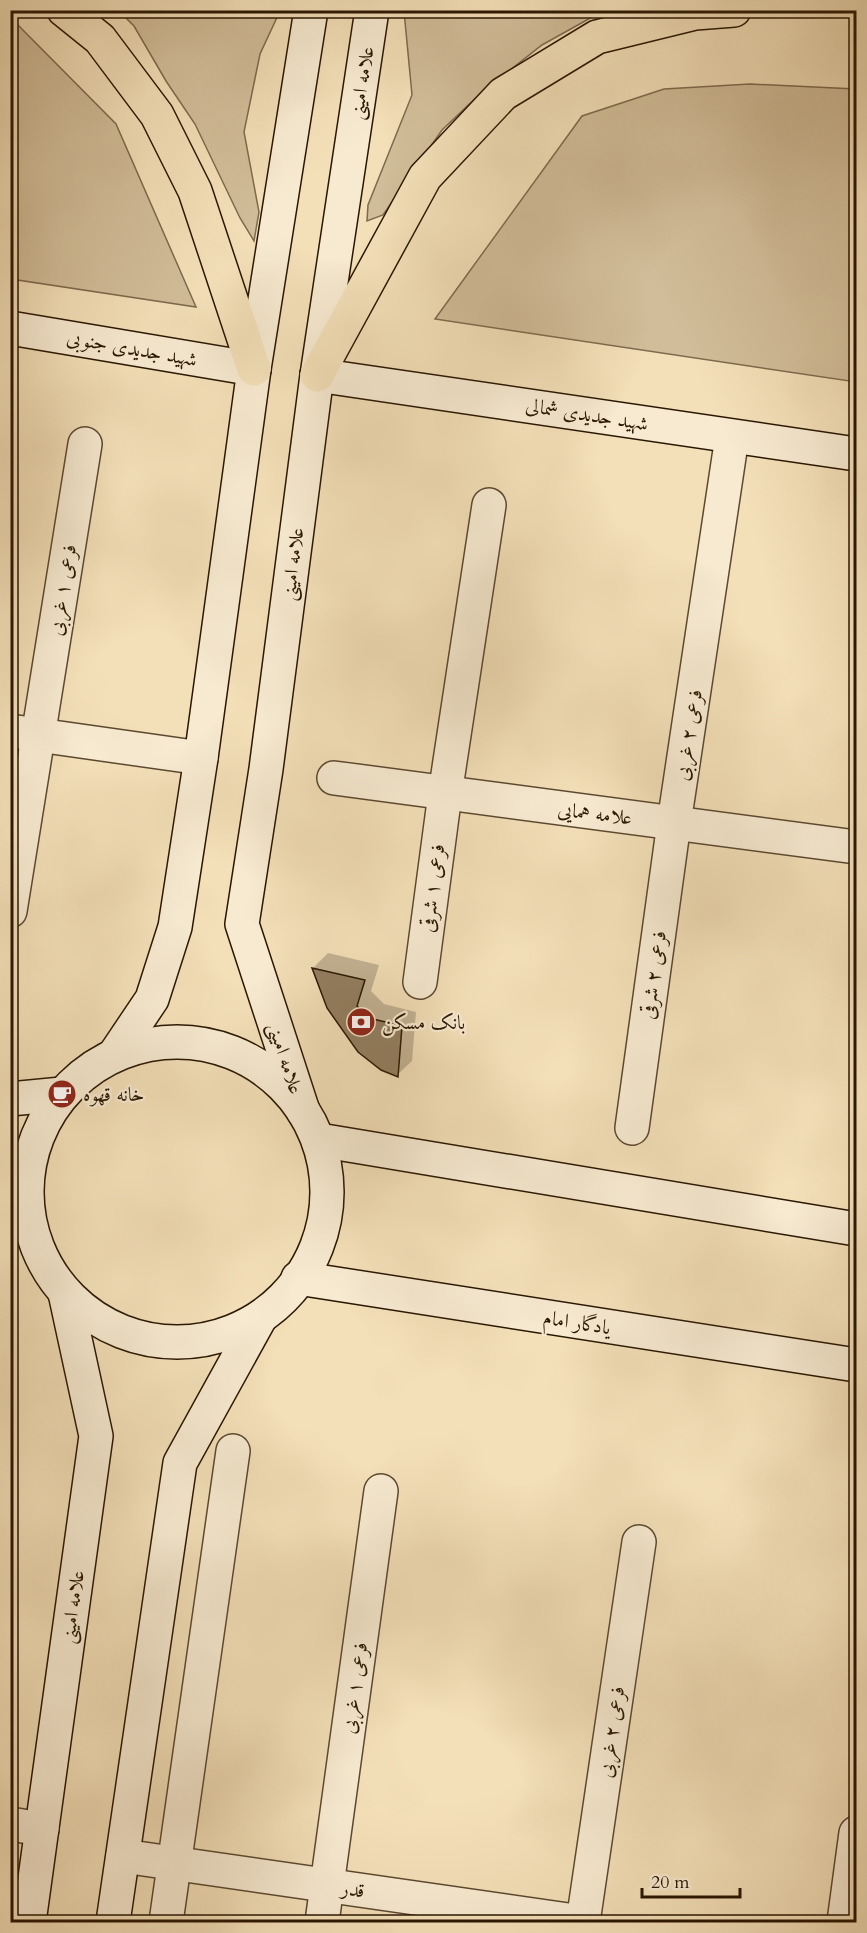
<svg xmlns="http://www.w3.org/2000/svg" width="867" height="1933" font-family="Cardo,Amiri,serif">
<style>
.green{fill:#d1bd99;stroke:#7e6a4e;stroke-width:1.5}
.shadow{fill:#0003}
.building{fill:#937f61;stroke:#2a1702;stroke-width:1.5}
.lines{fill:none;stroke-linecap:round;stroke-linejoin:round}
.street-casing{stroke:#5c4930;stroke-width:36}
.secondary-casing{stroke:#2a1702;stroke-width:36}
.highway-casing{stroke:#2a1702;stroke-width:36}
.street{stroke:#f7ead1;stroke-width:33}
.secondary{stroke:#f7ead1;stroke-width:33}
.highway{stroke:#f3dfb8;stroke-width:33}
.labels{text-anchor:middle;stroke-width:4.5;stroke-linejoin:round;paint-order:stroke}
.street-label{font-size:20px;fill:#2a1702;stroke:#f7ead1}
.poi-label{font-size:20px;fill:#2a1702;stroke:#f7ead1;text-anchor:start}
</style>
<rect width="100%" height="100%" fill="#f3dfb8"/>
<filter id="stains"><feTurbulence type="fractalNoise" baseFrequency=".00333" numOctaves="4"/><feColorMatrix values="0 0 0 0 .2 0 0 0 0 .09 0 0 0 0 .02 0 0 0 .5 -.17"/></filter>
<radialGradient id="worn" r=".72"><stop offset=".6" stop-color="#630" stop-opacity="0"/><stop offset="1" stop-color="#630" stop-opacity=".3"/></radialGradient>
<!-- green -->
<g class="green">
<path d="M119 11H280L260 54 244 132 259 212 254 241 240 218 195 124 166 81 134 26Z"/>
<path d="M404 11H603L542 45 481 93 442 130 383 215 367 221 368 205 412 95Z"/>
<path d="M11 18 116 124 196 307 11 279Z"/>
<path d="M750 84 856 89V382L435 319 582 116 664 89Z"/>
</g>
<!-- shadow -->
<path class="shadow" d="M328 953 379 965 371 991 384 1004 416 1012 412 1061 397 1075 329 1008 313 968Z"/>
<!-- building -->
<path class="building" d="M312 968 365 980 357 1006 369 1018 402 1026 398 1077 381 1070 358 1052 327 1008Z"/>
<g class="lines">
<!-- street casing -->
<g class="street-casing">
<g id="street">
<path d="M10 731 201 758"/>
<path d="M334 778 856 847"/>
<path d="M10 911 85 444"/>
<path d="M420 982 445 794 489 505"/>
<path d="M632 1128 674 823 732 437"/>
<path d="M10 1824 42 1829"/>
<path d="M123 1856 582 1922"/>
<path d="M166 1922 233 1451"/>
<path d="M322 1922 381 1491"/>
<path d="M583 1922 639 1542"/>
<path d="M844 1922 856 1833"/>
</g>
</g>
<!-- secondary casing -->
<g class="secondary-casing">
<g id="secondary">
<path d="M10 328 254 369"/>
<path d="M317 375 856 454"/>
<circle cx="177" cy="1192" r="150"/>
<path d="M115 1054 152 999 175 927 201 758 254 369 311 10"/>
<path d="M10 1099 62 1094"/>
<path d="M303 1111 242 924 266 769 317 375 372 10"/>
<path d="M319 1140 856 1229"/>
<path d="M298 1278 856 1365"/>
<path d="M29 1922 96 1436 65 1293"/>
<path d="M113 1922 180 1463 260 1318"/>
</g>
</g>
<!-- highway casing -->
<g class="highway-casing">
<g id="highway">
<path d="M64 10 100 39 157 115 195 191 254 369"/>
<path d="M317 375 425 177 503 94 597 37 695 13 734 10"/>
</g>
</g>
<!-- street -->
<use href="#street" class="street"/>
<!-- secondary -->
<use href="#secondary" class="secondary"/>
<!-- highway -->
<use href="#highway" class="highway"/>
</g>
<!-- icons -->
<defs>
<g id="bank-disc" transform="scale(1.5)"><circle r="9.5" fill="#8f2418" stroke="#f7ead1"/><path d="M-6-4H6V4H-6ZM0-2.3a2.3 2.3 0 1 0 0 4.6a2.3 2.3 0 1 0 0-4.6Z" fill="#fff"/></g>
<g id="cafe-disc" transform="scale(1.5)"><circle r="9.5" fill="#8f2418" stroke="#f7ead1"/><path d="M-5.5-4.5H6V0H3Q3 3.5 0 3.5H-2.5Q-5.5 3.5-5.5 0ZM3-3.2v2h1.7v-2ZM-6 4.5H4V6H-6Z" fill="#fff"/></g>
</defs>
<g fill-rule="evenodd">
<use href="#bank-disc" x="361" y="1022"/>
<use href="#cafe-disc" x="62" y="1094"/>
</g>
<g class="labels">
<!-- street labels -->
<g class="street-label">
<text transform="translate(361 83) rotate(-81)" y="7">علامه امینی</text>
<text transform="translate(132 348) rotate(10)" y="7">شهید جدیدی جنوبی</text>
<text transform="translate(587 414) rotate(9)" y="7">شهید جدیدی شمالی</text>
<text transform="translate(292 564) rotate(-83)" y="7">علامه امینی</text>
<text transform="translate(62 590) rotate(-81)" y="7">فرعی ۱ غربی</text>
<text transform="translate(688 735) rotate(-81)" y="7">فرعی ۲ غربی</text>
<text transform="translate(595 813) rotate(7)" y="7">علامه همایی</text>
<text transform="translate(432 888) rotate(-83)" y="7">فرعی ۱ شرقی</text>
<text transform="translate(653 975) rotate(-82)" y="7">فرعی ۲ شرقی</text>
<text transform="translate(286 1058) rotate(72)" y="7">علامه امینی</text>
<text transform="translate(577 1322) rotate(9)" y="7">یادگار امام</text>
<text transform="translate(72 1607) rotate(-82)" y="7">علامه امینی</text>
<text transform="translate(354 1688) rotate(-82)" y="7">فرعی ۱ غربی</text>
<text transform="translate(611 1732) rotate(-82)" y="7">فرعی ۲ غربی</text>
<text transform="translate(353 1889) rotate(8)" y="7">قدر</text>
</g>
<!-- poi labels -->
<g class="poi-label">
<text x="382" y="1029">بانک مسکن</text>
<text x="83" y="1101">خانه قهوه</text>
</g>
</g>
<!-- margin -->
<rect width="867" height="1933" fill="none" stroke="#f3dfb8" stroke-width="36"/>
<rect x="12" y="12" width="843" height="1909" fill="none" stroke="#2a1702" stroke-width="3"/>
<rect x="18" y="18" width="831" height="1897" fill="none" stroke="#2a1702" stroke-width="1.5"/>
<!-- scale -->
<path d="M642 1888v9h98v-9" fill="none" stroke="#2a1702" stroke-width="3"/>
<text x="651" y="1888" font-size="18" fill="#2a1702" stroke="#f7ead1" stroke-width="4.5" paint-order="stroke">20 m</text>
<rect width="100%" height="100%" filter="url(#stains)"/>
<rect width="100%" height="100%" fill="url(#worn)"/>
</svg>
